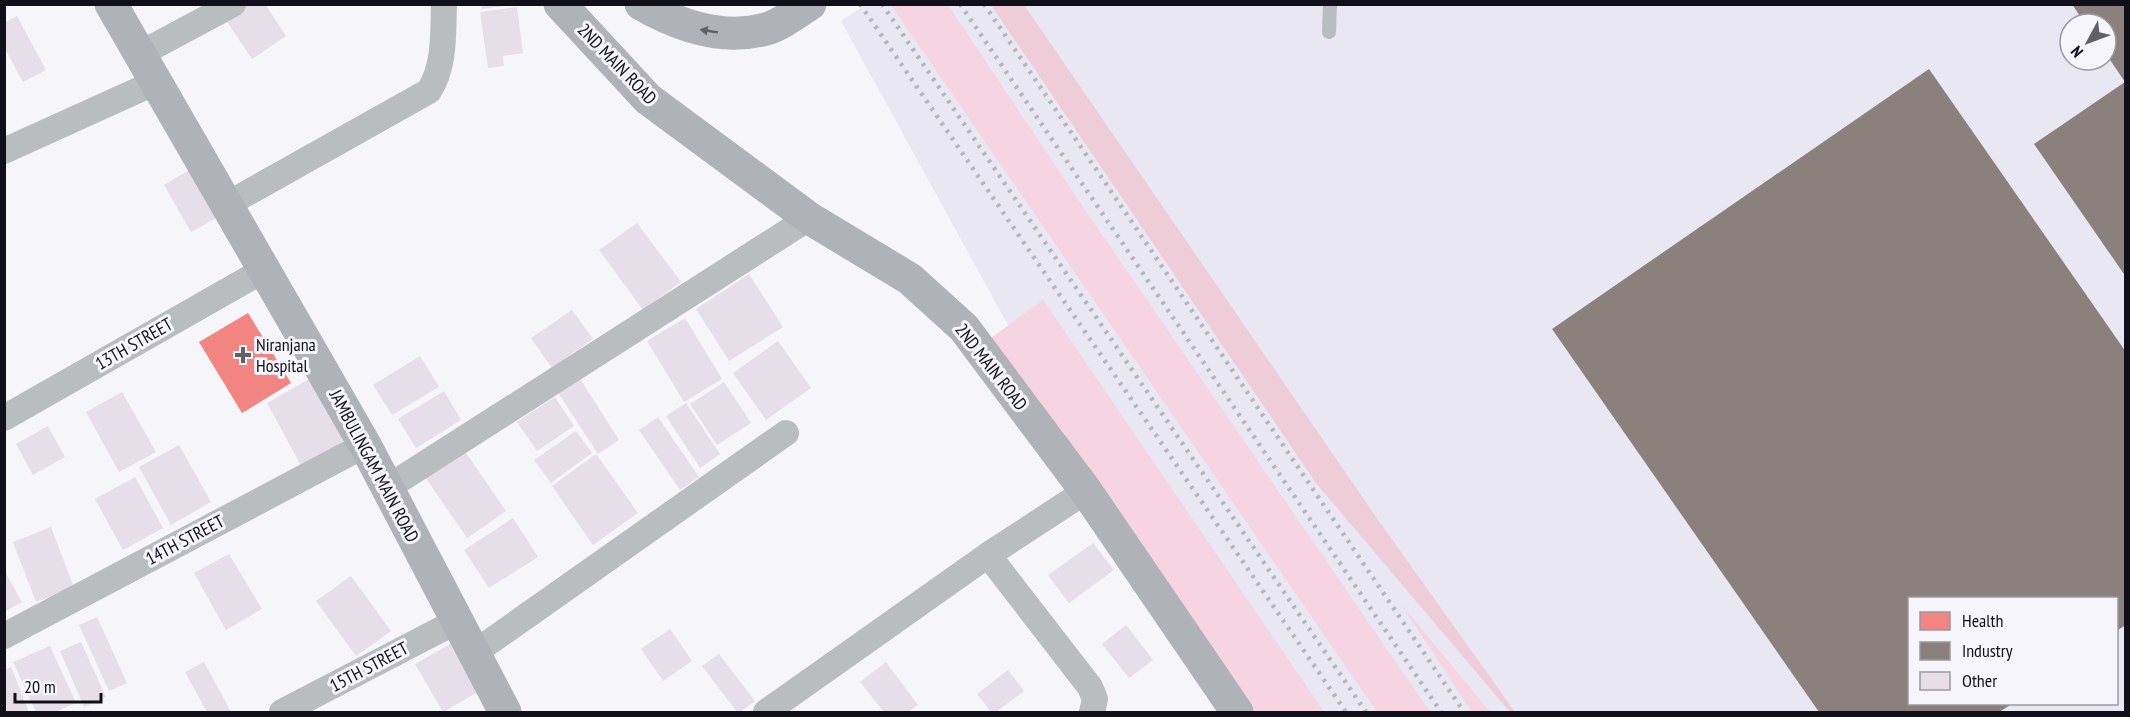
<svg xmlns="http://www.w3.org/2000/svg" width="2130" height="717" font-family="'PT Sans Narrow',sans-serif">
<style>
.built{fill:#e8e7f2;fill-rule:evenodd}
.green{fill:#f6d4e1}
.forest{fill:#eeccd8}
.health{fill:#f28482}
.industry{fill:#8a817c}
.building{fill:#e6dee9}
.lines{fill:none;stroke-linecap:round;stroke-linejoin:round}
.lane{stroke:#babdc0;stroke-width:14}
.street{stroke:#babdc0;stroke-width:26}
.secondary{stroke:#afb2b6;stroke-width:33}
.rail{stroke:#b5b6b9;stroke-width:4.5;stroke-dasharray:3 6;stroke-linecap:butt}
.oneway{fill:#606168}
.poi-dot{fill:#616068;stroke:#f5f5fb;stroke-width:2}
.labels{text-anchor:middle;stroke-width:6;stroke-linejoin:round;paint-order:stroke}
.street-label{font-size:18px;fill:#11101a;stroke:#f5f5fb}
.poi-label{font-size:18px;fill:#11101a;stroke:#f5f5fb;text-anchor:start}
</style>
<rect width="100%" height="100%" fill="#f6f6fa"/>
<!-- built -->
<path class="built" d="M867 4 2125 5V712H1276L1009 327 841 21ZM2070 24H2106V60H2070ZM1910 598H2116V704H1910Z"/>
<!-- green -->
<g class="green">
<path d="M891 5H948L1081 204 1430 712H1377Z"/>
<path d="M1043 300 1324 712H1249L988 340Z"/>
<path d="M1401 604 1490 712H1472Z"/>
</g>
<!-- forest -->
<path class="forest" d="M991 5H1024L1376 517 1515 712H1510L1316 483Z"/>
<!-- health -->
<path class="health" d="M248 313 291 383 242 413 199 342Z"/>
<!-- industry -->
<g class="industry">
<path d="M2072 4H2126V277L2034 144 2125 82 2106 54V24H2085Z"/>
<path d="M1929 69 2126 352V625L2116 631V598H1910V704H2012L1999 712H1819L1552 329Z"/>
</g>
<!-- building -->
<g class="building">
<path d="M249 4H265L286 36 252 59 226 20Z"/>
<path d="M481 4H504V6L482 9Z"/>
<path d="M517 7 523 53 503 56 504 66 488 68 480 12Z"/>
<path d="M17 16 46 70 23 82 4 47V23Z"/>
<path d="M193 168 220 216 191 232 164 185Z"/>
<path d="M637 223 681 282 643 310 599 250Z"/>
<path d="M749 274 783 327 729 361 696 309Z"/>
<path d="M572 310 593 339 552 368 531 338Z"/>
<path d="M685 318 722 379 684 402 647 341Z"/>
<path d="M778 341 811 388 766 420 733 373Z"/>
<path d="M420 356 439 387 392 415 373 385Z"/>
<path d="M318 374 355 440 303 469 267 403Z"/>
<path d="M579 377 619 440 598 454 557 391Z"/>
<path d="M724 382 751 423 717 445 690 404Z"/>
<path d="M444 391 461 420 416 448 398 419Z"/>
<path d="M122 392 156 452 119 472 86 412Z"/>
<path d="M555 397 574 426 537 451 517 422Z"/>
<path d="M686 403 720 454 700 468 666 416Z"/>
<path d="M658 417 699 477 680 490 639 430Z"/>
<path d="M48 426 65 457 33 475 16 444Z"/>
<path d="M576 431 592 453 551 483 534 460Z"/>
<path d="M179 445 211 502 171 525 139 467Z"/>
<path d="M464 450 506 511 467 538 425 477Z"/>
<path d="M596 454 638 513 593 545 552 486Z"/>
<path d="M135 477 163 528 123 550 95 499Z"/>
<path d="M513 518 538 557 489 588 464 550Z"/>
<path d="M51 527 74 588 36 602 13 542Z"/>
<path d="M1093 543 1114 570 1069 603 1048 575Z"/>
<path d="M229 554 262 609 226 630 194 573Z"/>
<path d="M4 570 22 602 4 612Z"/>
<path d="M351 576 391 631 356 656 316 601Z"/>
<path d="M97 617 127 683 109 691 79 625Z"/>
<path d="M1126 625 1153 660 1129 678 1102 644Z"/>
<path d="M670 629 692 661 663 681 641 649Z"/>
<path d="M457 640 485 688 443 712 415 664Z"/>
<path d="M81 642 106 697 84 707 60 651Z"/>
<path d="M50 646 76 703 55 712H36L13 662Z"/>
<path d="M719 654 755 701 740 712H737L702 666Z"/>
<path d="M204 662 231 712H207L185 672Z"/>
<path d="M886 662 918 705 908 712H884L860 682Z"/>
<path d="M11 667 29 712H4V670Z"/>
<path d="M1008 670 1024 691 996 712H991L977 694Z"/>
</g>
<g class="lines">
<!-- lane -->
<path class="lane" d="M1329 32 1330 4"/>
<!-- street -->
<g class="street">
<path d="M138 55 233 4"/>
<path d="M4 151 154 83"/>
<path d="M226 205 429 91C445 66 443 34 444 4"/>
<path d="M4 418 264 270"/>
<path d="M387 488 809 218"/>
<path d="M988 555 1090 687 1095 699 1092 712"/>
<path d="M4 636 365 445"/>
<path d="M474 653 786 433"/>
<path d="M282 712 457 621"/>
<path d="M766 712 988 555 1086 491"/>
</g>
<!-- secondary -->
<g class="secondary">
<path d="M111 4 365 445 505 712"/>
<path d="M560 4 648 99 809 218 910 279 964 328 1086 491 1237 712"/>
<path d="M641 4C679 26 722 41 766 29 781 25 797 12 810 4"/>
</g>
<!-- rail -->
<g class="rail">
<path d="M860 4 1346 712"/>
<path d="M882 4 1366 712"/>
<path d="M960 4 1441 712"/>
<path d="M984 4 1464 712"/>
</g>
</g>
<!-- one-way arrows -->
<defs><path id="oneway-solid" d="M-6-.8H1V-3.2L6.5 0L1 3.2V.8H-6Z" transform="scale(1.5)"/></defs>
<use class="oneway" href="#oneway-solid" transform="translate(709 31) rotate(-171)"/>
<!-- markers -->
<path class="poi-dot" d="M240 346h6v6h6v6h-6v6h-6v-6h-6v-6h6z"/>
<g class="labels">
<!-- street labels -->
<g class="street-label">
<text transform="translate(617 64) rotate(46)" y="6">2ND MAIN ROAD</text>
<text transform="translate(134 344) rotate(-30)" y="6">13TH STREET</text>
<text transform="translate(991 367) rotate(52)" y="6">2ND MAIN ROAD</text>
<text transform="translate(374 466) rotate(62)" y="6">JAMBULINGAM MAIN ROAD</text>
<text transform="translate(185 540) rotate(-28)" y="6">14TH STREET</text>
<text transform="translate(369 667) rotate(-28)" y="6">15TH STREET</text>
</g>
<!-- poi labels -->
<g class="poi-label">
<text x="256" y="351">Niranjana<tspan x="256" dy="21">Hospital</tspan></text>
</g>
</g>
<!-- border -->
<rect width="2130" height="717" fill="none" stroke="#11101a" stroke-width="12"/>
<!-- legend -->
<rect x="1908" y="597" width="210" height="108" fill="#f5f5fb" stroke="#9a99a1" stroke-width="1.5"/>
<rect x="1920" y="612" width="30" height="18" fill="#f28482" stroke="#9a99a1" stroke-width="1.5"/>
<text x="1962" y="627" font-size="18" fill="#11101a">Health</text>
<rect x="1920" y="642" width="30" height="18" fill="#8a817c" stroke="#9a99a1" stroke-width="1.5"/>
<text x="1962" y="657" font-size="18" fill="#11101a">Industry</text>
<rect x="1920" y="672" width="30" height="18" fill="#e6dee9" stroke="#9a99a1" stroke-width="1.5"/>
<text x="1962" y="687" font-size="18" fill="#11101a">Other</text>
<!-- north arrow -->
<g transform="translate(2088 42) rotate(229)"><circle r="28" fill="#f5f5fb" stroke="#9a99a1" stroke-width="1.5"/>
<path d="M0-4.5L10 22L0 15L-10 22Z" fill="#616068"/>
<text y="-9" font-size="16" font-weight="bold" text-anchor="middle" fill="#11101a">N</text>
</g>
<!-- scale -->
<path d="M15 693v9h86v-9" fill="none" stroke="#11101a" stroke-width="3"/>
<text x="24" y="693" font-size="18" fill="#11101a" stroke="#f5f5fb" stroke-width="4.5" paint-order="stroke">20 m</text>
</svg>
